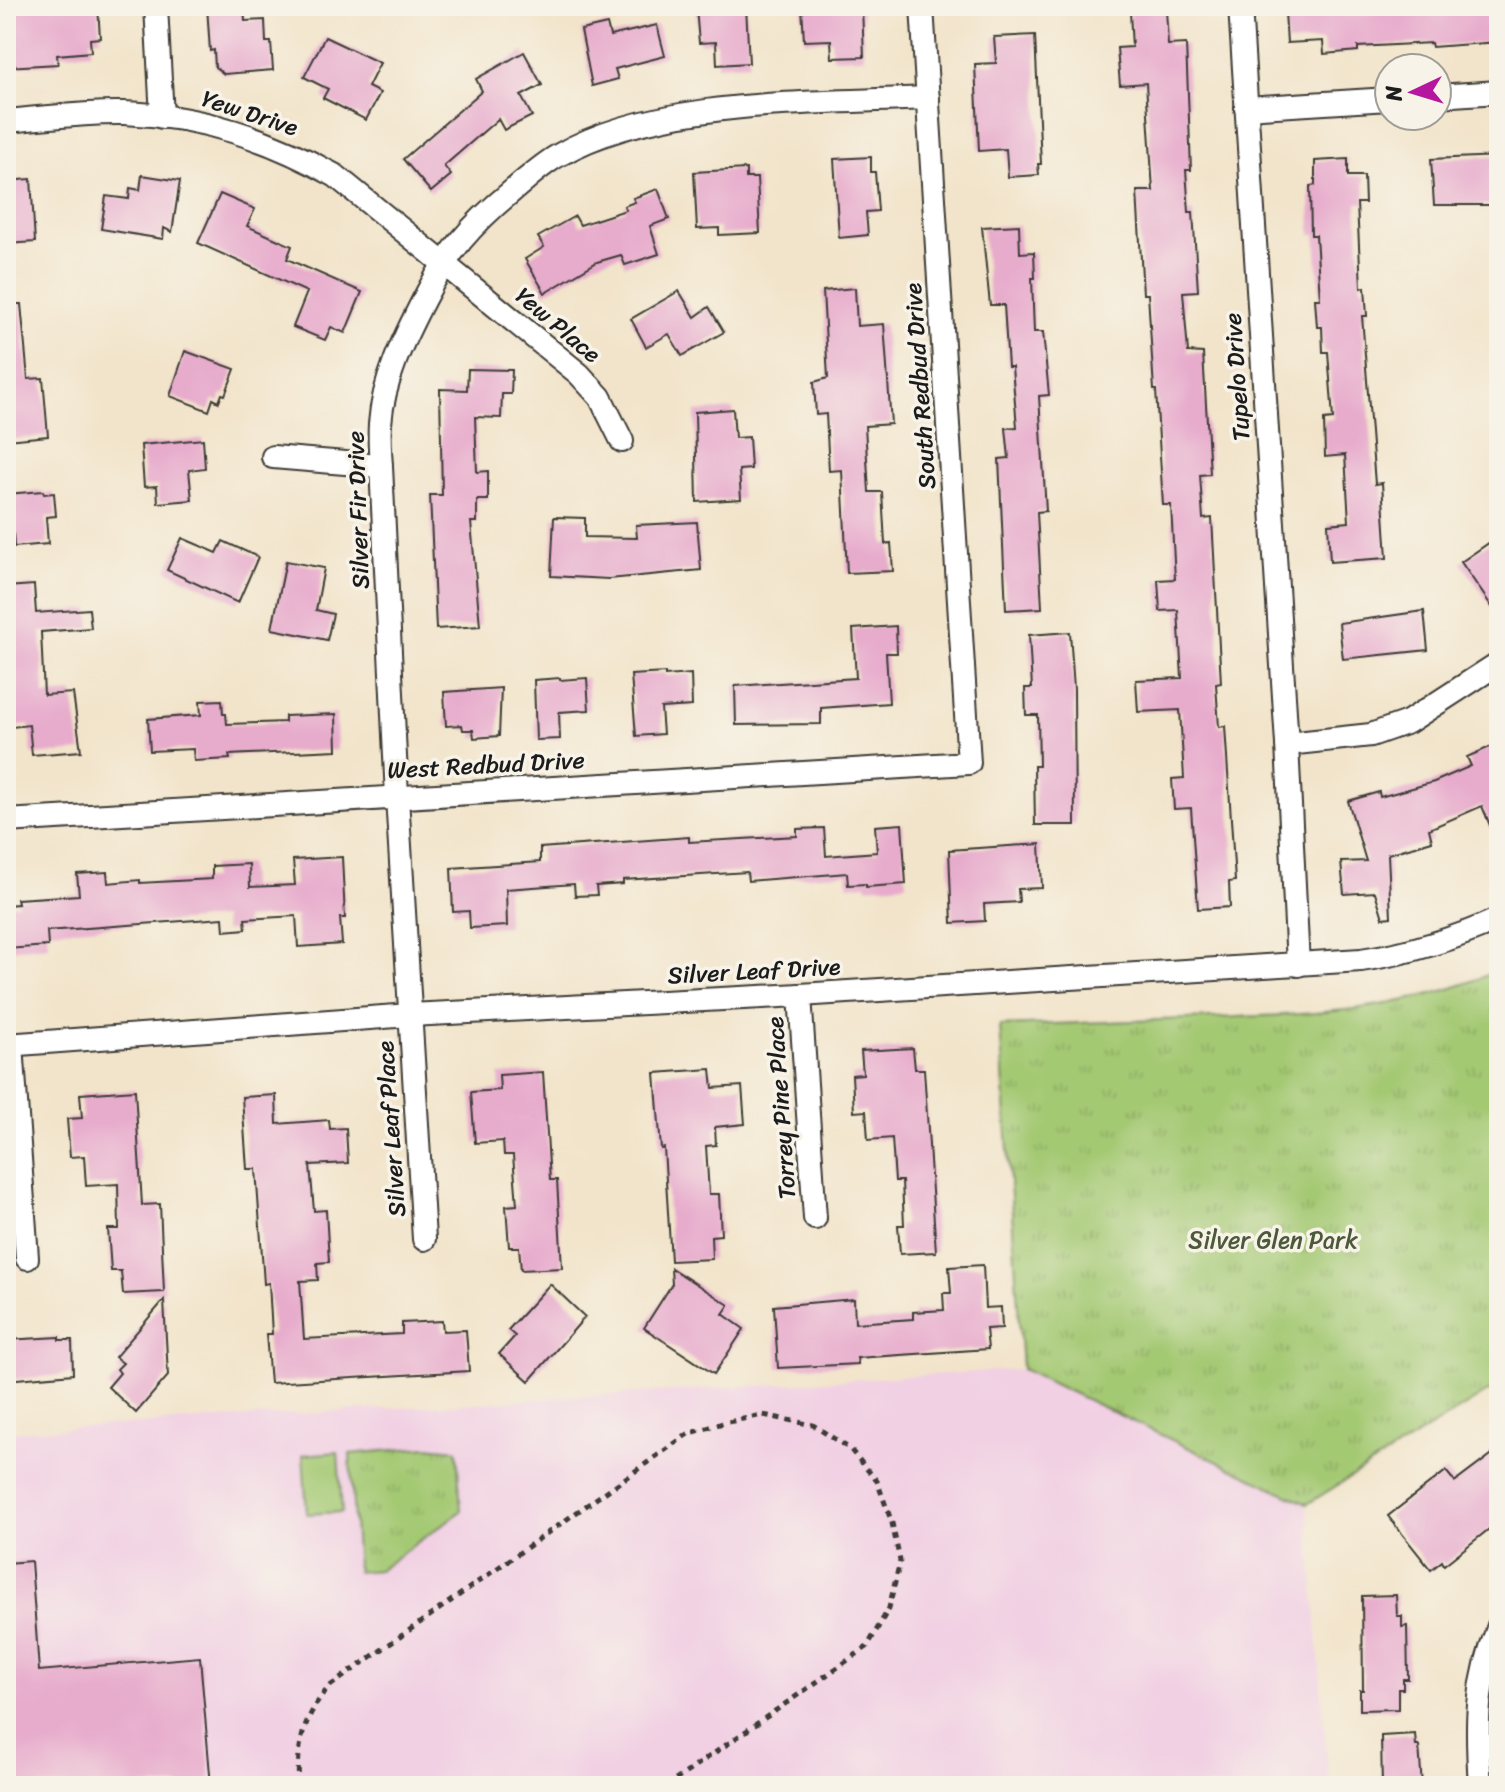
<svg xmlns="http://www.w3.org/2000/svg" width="1505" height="1792" font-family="Sriracha,sans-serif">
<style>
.built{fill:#f1d0e3}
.green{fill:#a4c973;stroke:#607248;stroke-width:2}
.park{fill:url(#park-tufts);stroke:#607248;stroke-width:2}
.building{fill:#e7abcc}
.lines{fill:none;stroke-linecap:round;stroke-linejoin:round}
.street-casing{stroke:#3c3a36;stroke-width:26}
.path{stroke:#3c3a36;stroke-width:5;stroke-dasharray:6 6;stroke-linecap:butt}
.street{stroke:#fff;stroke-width:22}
.labels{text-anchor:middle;stroke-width:7;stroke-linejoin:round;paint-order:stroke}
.street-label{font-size:24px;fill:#1c1c1c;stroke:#f7f3e8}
.park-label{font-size:24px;fill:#4c593a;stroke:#f7f3e8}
</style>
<defs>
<pattern id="park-tufts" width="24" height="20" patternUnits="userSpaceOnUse" patternTransform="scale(2)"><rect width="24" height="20" fill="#a4c973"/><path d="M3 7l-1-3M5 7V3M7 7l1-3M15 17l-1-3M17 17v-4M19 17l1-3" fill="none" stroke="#8dac63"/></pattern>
</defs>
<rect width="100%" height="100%" fill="#f7f3e8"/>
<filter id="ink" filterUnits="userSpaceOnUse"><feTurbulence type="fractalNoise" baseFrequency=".0125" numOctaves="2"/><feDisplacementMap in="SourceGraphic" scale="16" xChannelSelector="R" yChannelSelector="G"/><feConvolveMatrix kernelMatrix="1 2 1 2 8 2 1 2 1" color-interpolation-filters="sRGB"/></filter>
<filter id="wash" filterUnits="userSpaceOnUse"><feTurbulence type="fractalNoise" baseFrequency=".006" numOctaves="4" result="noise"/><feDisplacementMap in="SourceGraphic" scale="32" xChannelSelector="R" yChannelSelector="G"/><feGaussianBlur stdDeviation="1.8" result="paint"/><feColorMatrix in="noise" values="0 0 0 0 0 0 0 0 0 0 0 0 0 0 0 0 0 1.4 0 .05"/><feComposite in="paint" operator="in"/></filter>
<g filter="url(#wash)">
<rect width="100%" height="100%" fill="#f2e4ca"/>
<!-- built -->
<path class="built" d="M1022 1369 1307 1504 1329 1786H6V1432Z"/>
<!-- green -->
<path class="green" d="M338 1452 342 1512 307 1514 303 1455Z"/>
<!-- park -->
<g class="park">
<path d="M1499 970V1385L1307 1504 1022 1369 1000 1026C1071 1023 1142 1020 1213 1018 1312 1014 1407 1012 1499 970Z"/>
<path d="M427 1447 457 1450 461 1511 379 1570 357 1572 350 1454Z"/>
</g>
<g id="blocks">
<!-- building -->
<g class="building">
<path d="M6 6H98L100 38 90 39 91 52 57 55 58 64 6 67Z"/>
<path d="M207 6H244L245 21 265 20 266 42H271L273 70 224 74 215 67 214 50 210 51Z"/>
<path d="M722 6H746L749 63 717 65 716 42 699 43 696 8Z"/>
<path d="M802 6H832V8L862 7 864 57 832 58 831 40 804 41Z"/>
<path d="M1321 6H1355L1356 14 1429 9V6H1464V9L1499 7V42L1432 47 1431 43 1358 47V51L1324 54 1323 41 1287 43 1285 12 1321 9Z"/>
<path d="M1166 9 1168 45 1186 44 1191 170H1186L1189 212H1193L1198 291 1183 292 1188 352 1203 353 1210 474 1200 475 1203 519 1212 518 1221 683 1216 684 1219 727 1225 726 1235 881 1229 882 1230 907 1198 909 1191 808 1174 809 1172 779 1184 778 1180 710 1138 712 1136 680 1182 678 1178 610 1160 611 1158 580 1175 579 1171 505H1163L1156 390H1154L1148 294H1143L1137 191H1153L1146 83 1120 85 1117 48 1132 47 1130 12Z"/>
<path d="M607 24 610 36 657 25 665 56 615 69 618 79 592 86 581 30Z"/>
<path d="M1035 35 1041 164H1038L1039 175 1008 177 1006 149 979 151 975 64 996 63 994 37Z"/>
<path d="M325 37 380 63 368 87 380 93 366 120 323 98 328 89 304 77Z"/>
<path d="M524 52 542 85 521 96 532 116 504 130 498 119 444 166 451 175 431 192 403 159 482 91 476 79Z"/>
<path d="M1499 156V205H1434L1431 159Z"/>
<path d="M871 157V172H875L878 211 866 212 868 235 839 238 834 159Z"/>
<path d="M1348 159V176H1364L1365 203H1357L1361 288 1365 287 1367 316H1362L1375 484 1382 483 1387 558 1330 562 1328 524 1349 522 1345 455 1325 457 1324 420 1333 419 1328 352H1323L1322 327H1317L1315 299H1320L1316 235H1311L1310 186 1315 185V161Z"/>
<path d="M746 169V178H757L760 233 719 235V228L697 229 694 172Z"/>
<path d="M142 175 180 181 172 232 164 228 163 239 101 229 106 196 129 199 130 188 140 190Z"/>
<path d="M31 179 35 242 6 244V181Z"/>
<path d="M658 189 669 219 650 226 659 254 625 265 621 255 597 262 545 293 525 259 544 247 538 237 575 216 580 225 626 210 624 206 635 202 633 198Z"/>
<path d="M220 194 255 209 247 226 292 246 287 259 362 292 345 333 331 327 325 340 293 327 307 292 198 243Z"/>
<path d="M1019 225 1020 253 1034 252 1035 278H1032L1034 332H1043L1049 395 1039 396 1046 511 1037 512 1042 608 1006 610 999 459 1009 458 1006 428 1017 427 1012 367H1008L1004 305H990L982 227Z"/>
<path d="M855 288 857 326 884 324 891 424 865 426 869 492H882L885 544 891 543 893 571 847 573 842 470 829 471 826 414 816 415 814 382 828 378 823 291Z"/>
<path d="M679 291 695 317 709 307 724 332 682 356 669 334 646 347 631 319Z"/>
<path d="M6 304H21L28 379 43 378 48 436 7 440Z"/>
<path d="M185 351 235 369 225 395 222 394 219 402 213 399 209 411 170 396Z"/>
<path d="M468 369 512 370 511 394H502L501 418 475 417 477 472 488 471V500H477V522H471L480 626 436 629 430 495H442L440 389 467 390Z"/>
<path d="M733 409 735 438 749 437 751 469 739 470 741 499 697 502 695 412Z"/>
<path d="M203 439 205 468 189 470 192 500 158 503 157 486 144 487 141 445Z"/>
<path d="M43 491 44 494 54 493 56 516 46 517 48 544 14 547 13 531H8L6 521V494Z"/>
<path d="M554 517 585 518V537L637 538 636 525 697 522 701 570 609 579 551 576Z"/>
<path d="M1499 536V617L1461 562Z"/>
<path d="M182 538 217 553 223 541 258 557 238 603 167 570Z"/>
<path d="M286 561 324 568 316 610 333 614 327 640 272 629Z"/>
<path d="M34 585 36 613 89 609 91 628 41 632 44 695 73 693 81 751 32 755 29 725 12 727 6 587Z"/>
<path d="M1424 611 1428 650 1343 659 1339 623Z"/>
<path d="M896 626 897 653H886L889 703 821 708V724L736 725 735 686 856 678 853 629Z"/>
<path d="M1070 632 1074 689 1075 825H1035L1034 766H1039L1038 715H1026L1025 688H1032L1029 635Z"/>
<path d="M665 673V676L691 674 692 706 661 708 663 734 636 736 631 675Z"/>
<path d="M560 678V680L587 678 589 710 559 712 560 739 536 740 534 680Z"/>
<path d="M501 688 499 736 474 738 473 730H463L462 725 446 726 444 692Z"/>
<path d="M222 700 223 714H226L227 724 285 722V716L336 714 337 750 229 755 230 759 194 761 193 749 150 751 148 719 201 715 200 701Z"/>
<path d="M1499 743V847L1482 806 1429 829 1432 841 1388 854 1391 917 1383 918 1375 892 1344 894 1341 862 1366 861 1348 801 1379 792 1380 797 1434 782 1471 766 1467 757Z"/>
<path d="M902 824 906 884 866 887V884L848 885 847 873 748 881 747 872 623 880V884L596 886 597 895 575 896 574 884 506 889 507 926 470 928 469 911 453 912 451 868 540 862V848L689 837V842L797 836V829L824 828 826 856 877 852 875 826Z"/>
<path d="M1040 844 1042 888 1018 889 1019 902 984 904 985 921 952 923 949 850Z"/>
<path d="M342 857 345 918H340L342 944 298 947 296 916 245 919 246 929 224 931 223 918 47 931 48 946 6 949V905L18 904 17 899 79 895 77 874 107 872 108 883 140 880V883L212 879V866L249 864 250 887 295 885 293 860Z"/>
<path d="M913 1048 915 1069H924L936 1252 900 1254 898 1225H904L902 1181H895L892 1138 868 1140 866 1111 854 1112 852 1075 863 1074 861 1051Z"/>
<path d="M711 1069 713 1088 742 1086 745 1124 715 1127 716 1145 706 1146 709 1194H719L721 1235 711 1236 712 1259 671 1261 664 1148 661 1149 655 1073Z"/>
<path d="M543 1072 550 1180H557L562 1268 521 1270 519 1247H509L506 1206 517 1205 513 1155H504L503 1141 475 1143 471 1092 500 1090 499 1075Z"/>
<path d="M135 1090 142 1205 160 1204 164 1292 123 1294 121 1271H111L108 1229H119L118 1184 86 1186 84 1156 70 1157 67 1119 82 1118 80 1094Z"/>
<path d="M276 1095 277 1124 329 1120 330 1129 346 1128 348 1163 310 1165 314 1211 326 1210 329 1262 317 1263 318 1280 300 1281 304 1339 402 1334V1323L442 1321 443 1331 466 1330 469 1371 270 1383 266 1334H272L269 1283 264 1284 256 1169H247L242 1097Z"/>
<path d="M983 1265 985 1308 1001 1307 1002 1328 986 1329 988 1349 857 1358 858 1364 778 1368 774 1306 854 1299 855 1323 913 1319V1312L944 1310 943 1293H951L949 1267Z"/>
<path d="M671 1268 729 1305 723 1314 744 1329 714 1374 644 1328 672 1284Z"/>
<path d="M550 1284 585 1317 529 1381 499 1354 515 1336 508 1330Z"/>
<path d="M164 1300 168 1376 136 1413 108 1387 120 1373 117 1369 123 1363 115 1357Z"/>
<path d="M59 1337V1340H72L73 1374 6 1380V1340Z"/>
<path d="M1499 1449V1521L1444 1565 1442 1561 1431 1570 1388 1516 1446 1471 1455 1482Z"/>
<path d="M31 1561 39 1671 200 1657 211 1786H6V1563Z"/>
<path d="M1396 1595 1397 1616H1402V1627L1407 1626 1408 1679H1403V1689H1398V1709L1360 1710V1690H1363L1362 1596Z"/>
<path d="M1415 1734 1416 1746H1419L1422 1786H1382L1381 1736Z"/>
</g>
</g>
</g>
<g filter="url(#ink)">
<use href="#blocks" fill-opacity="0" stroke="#3c3a36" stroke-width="2"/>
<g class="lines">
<!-- street casing -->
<g class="street-casing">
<g id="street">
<path d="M156 6 162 117"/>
<path d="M1240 6 1287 744 1298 965"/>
<path d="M1437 96 1499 92"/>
<path d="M1246 108 1389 99"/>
<path d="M6 121C45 118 85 112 124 113 202 116 268 138 336 176L579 374 600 397 622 441"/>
<path d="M273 457 381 466"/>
<path d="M1287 744 1371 735 1408 722 1499 663"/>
<path d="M6 821 969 763 922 6"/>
<path d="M800 995 815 1218"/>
<path d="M6 1045 410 1015 800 995 1361 960C1409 953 1455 939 1499 919"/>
<path d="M12 1045 27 1258"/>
<path d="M424 1239 397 797 381 466C380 452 379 438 380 424 383 380 404 338 424 299 448 252 470 226 511 192 527 179 541 165 559 155 658 98 815 104 928 98"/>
<path d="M1480 1786C1476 1724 1475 1685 1499 1626"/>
</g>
</g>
<!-- path -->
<path class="path" d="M299 1786C296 1746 303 1717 330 1686L688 1434 723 1423 763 1415 813 1425 850 1449 877 1481 892 1523 900 1561 889 1608 867 1647 667 1786"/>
<!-- street -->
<use href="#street" class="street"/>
</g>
</g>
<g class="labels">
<!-- street labels -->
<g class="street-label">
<text transform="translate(250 113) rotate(18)" y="8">Yew Drive</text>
<text transform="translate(558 325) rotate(40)" y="8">Yew Place</text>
<text transform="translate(1237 377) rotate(-94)" y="8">Tupelo Drive</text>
<text transform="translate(920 386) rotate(-94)" y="8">South Redbud Drive</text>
<text transform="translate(358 510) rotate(-92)" y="8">Silver Fir Drive</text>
<text transform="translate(486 765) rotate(-3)" y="8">West Redbud Drive</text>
<text transform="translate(754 971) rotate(-3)" y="8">Silver Leaf Drive</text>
<text transform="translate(781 1108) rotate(-94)" y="8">Torrey Pine Place</text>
<text transform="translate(391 1129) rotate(-94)" y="8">Silver Leaf Place</text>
</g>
<!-- park labels -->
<g class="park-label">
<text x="1273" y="1248">Silver Glen Park</text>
</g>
</g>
<!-- margin -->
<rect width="1505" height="1792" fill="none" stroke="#f7f3e8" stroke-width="32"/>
<!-- north arrow -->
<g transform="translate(1413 92) rotate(266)"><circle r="38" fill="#f7f3e8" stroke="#9f9d96" stroke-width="2"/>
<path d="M0-6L14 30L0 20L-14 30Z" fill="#b5179e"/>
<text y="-12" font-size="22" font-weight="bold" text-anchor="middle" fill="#1c1c1c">N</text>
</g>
</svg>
